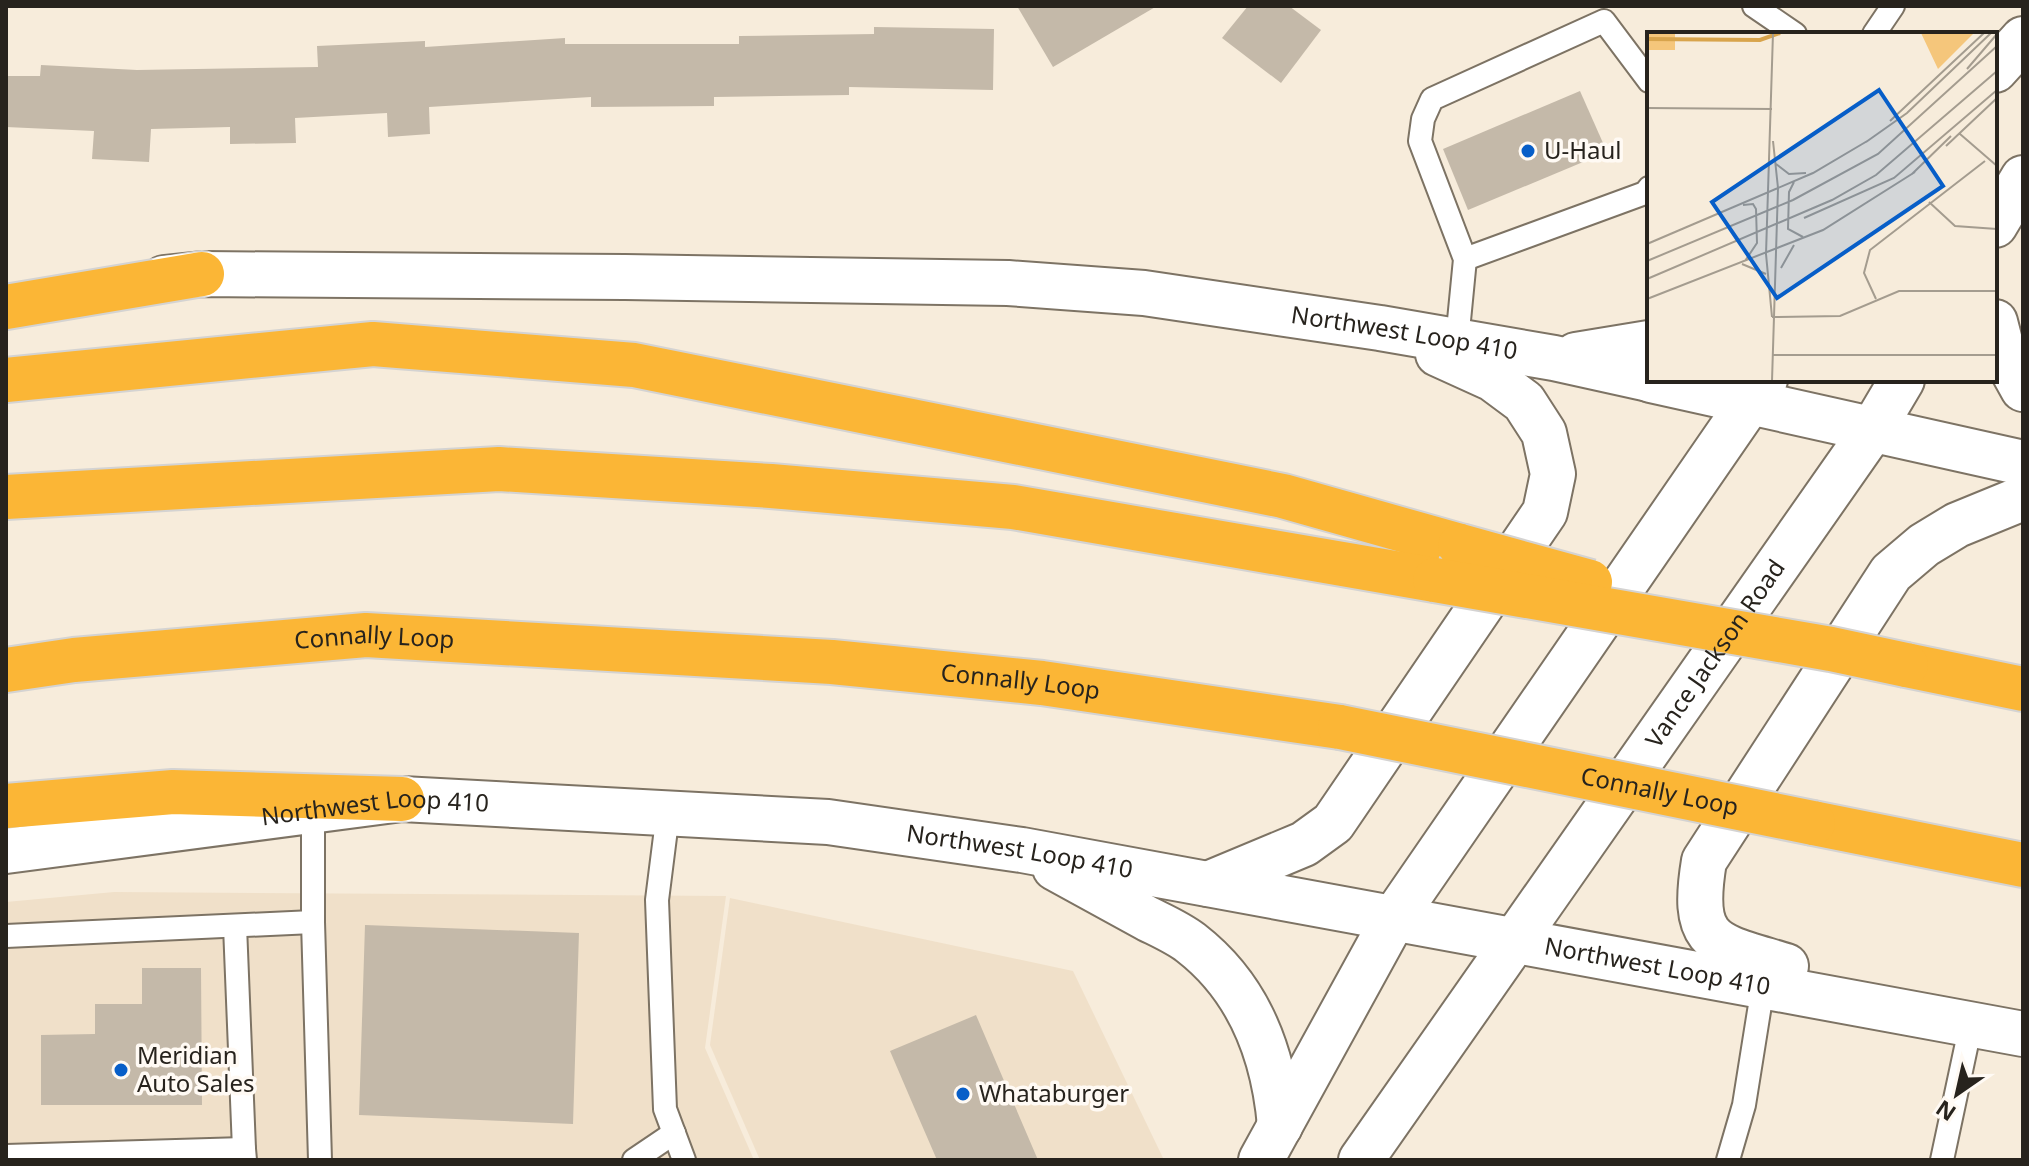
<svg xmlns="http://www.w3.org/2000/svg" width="2029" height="1166" font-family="'Noto Sans',sans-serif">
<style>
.built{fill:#f0e0c9}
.building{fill:#c4b9a9}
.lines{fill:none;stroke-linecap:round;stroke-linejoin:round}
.lane-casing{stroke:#7d7364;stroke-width:26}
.secondary-casing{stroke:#7d7364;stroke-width:48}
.highway-casing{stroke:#d4d3d2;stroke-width:48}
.lane{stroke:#fff;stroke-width:22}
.secondary{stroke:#fff;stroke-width:44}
.highway{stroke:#fbb636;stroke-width:44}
.highway-bridge-casing{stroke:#d4d3d2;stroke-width:48;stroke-linecap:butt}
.highway-bridge{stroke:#fbb636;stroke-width:44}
.poi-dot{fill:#075ec8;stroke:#fffaf4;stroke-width:3}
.labels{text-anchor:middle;stroke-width:7;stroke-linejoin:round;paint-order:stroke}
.poi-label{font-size:24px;fill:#27231d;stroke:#fffaf4;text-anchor:start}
.street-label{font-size:24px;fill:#27231d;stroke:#fffaf4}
.inset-river{fill:none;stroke:#d8a44c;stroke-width:4}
.inset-road{fill:none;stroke:#a49c8f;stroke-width:2}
.view{fill:#075ec8;fill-opacity:0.15;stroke:#075ec8;stroke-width:4}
.inset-edge{fill:none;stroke:#27231d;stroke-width:4}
</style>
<rect width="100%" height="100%" fill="#f7ecdb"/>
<!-- built -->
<g class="built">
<path d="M114 892 726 896 705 1048 754 1160H6V902Z"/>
<path d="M730 898 1073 971 1164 1160H760L710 1045Z"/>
</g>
<!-- building -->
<g class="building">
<path d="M1017 6H1157L1053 67Z"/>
<path d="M1248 6H1289L1321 30 1281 83 1222 38Z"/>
<path d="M874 27 994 29 993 90 849 87V95L714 97V106L591 107V97L429 107 430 134 388 137 387 113 295 118 296 143 230 144V127L151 129 149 162 92 159 94 131 6 127V76H40L41 65 137 70 318 67 317 46 425 41V47L565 38V44H739V36L874 34Z"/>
<path d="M1580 91 1607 152 1468 210 1443 149Z"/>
<path d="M365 925 579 933 573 1124 359 1115Z"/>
<path d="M142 968H201L202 1105H41V1035L95 1034V1004H142Z"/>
<path d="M976 1015 1005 1083 1038 1160H937L914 1107 890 1051Z"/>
</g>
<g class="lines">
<!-- lane casing -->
<g class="lane-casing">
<g id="lane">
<path d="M1754 6 1795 34"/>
<path d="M1874 34 1893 6"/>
<path d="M1465 259 1645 193 1649 188"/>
<path d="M1457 341 1465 259 1420 141 1423 119 1432 99 1604 21 1649 81"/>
<path d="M313 810V922L320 1160"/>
<path d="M668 813 657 900 665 1109 684 1160"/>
<path d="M235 926 244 1149"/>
<path d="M6 936 313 922"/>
<path d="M6 1156 244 1149 245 1160"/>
<path d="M634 1160 674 1133"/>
<path d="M1728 1160 1744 1105 1763 986"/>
<path d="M1942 1160 1971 1024"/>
</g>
</g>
<!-- secondary casing -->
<g class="secondary-casing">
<g id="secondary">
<path d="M1995 70 2023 39"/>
<path d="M1995 225 2023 178"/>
<path id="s1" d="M164 278 202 274 625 277 1008 283 1144 293 1380 328 1554 358 1649 379"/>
<path d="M1995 322 2003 353 2023 389"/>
<path d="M1576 355 1649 343"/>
<path d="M1651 380 2023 463"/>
<path id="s2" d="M6 851 402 799 828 822 1022 850 2023 1034"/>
<path d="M1055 868C1086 885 1117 902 1148 919 1162 926 1178 933 1191 943 1249 988 1274 1055 1280 1126"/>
<path d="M1208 884 1304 844 1333 823 1545 512 1553 474 1544 433 1524 402 1493 379 1438 354"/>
<path d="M1786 966C1714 944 1690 946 1704 861L1891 573 1924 545 1957 525 2023 498"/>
<path d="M1261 1160 1394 918 1765 380"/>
<path id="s3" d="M1361 1160 1873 429 1902 380"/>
</g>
</g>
<!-- highway casing -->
<g class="highway-casing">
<g id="highway">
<path d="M6 307 202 274"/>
<path d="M6 380 373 344 634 365 1283 496 1460 546"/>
<path d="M6 497 499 469 771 486 1013 507 1435 580"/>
<path d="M1906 665 2023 689"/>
<path id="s4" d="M6 670 74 660 366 635 832 662 1042 683 1340 727"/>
<path d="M6 806 173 792 402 799"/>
<path d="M1813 823 2023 865"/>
</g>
</g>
<!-- lane -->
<use href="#lane" class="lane"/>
<!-- secondary -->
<use href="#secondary" class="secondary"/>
<!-- highway -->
<use href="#highway" class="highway"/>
<!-- highway-bridge casing -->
<g class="highway-bridge-casing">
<g id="highway-bridge">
<path d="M1460 546 1590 582"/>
<path d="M1435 580 1831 649 1906 665"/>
<path id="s5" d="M1340 727 1813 823"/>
</g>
</g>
<!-- highway-bridge -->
<use href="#highway-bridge" class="highway-bridge"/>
</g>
<!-- markers -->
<g class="poi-dot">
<circle cx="1528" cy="151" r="8"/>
<circle cx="121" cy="1070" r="8"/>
<circle cx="963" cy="1094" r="8"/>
</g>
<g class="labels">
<!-- poi labels -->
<g class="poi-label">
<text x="1544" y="159">U-Haul</text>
<text x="137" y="1064">Meridian<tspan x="137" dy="28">Auto Sales</tspan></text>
<text x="979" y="1102">Whataburger</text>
</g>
<!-- street labels -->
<g class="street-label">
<text dy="8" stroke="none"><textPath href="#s1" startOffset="1244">Northwest Loop 410</textPath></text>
<text dy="8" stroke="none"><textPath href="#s4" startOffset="370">Connally Loop</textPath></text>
<text dy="8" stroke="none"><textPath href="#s3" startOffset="618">Vance Jackson Road</textPath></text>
<text dy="8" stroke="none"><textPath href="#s4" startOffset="1018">Connally Loop</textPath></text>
<text dy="8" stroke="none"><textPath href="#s5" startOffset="326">Connally Loop</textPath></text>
<text dy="8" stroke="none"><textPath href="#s2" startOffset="372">Northwest Loop 410</textPath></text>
<text dy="8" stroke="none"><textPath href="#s2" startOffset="1020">Northwest Loop 410</textPath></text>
<text dy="8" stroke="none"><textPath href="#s2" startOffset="1668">Northwest Loop 410</textPath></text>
</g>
</g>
<!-- overview -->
<g transform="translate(1647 32)">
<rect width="350" height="350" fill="#f7ecdb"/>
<path d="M0 1H28V18H0ZM274 1H327L291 37Z" fill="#f5c67b"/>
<path class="inset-river" d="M0 7 113 8 133 1"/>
<path class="inset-road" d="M320 37 350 2M0 76 125 77M243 89 337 1M313 102 350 134M219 110 260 81 344 1M299 114 350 66M129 132 142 142 159 141M265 142 304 104M147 150 142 160 141 197 156 205M282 170 308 194 350 197M96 173 106 172 109 177 110 211 98 229M157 186 247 146 350 58M0 212 166 141 222 108M0 229 146 168 231 122 350 14M95 232 119 242M134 236 147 213M0 247 185 168 229 143 350 39M0 267 176 198 268 140M229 267 217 241 223 218 338 129M125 285 193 284 252 259H350M125 285 119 222 126 1M125 323H350M125 349 131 156 126 109"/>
<path class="view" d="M232 58 296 154 130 266 65 170Z"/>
<rect width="350" height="350" class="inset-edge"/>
</g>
<!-- border -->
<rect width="2029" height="1166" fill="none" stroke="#27231d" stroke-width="16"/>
<!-- north arrow -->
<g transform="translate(1957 1094) rotate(214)" stroke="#fffaf4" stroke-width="6" paint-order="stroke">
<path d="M0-6L14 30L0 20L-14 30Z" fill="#27231d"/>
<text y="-12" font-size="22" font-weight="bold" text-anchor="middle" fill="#27231d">N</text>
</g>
</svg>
